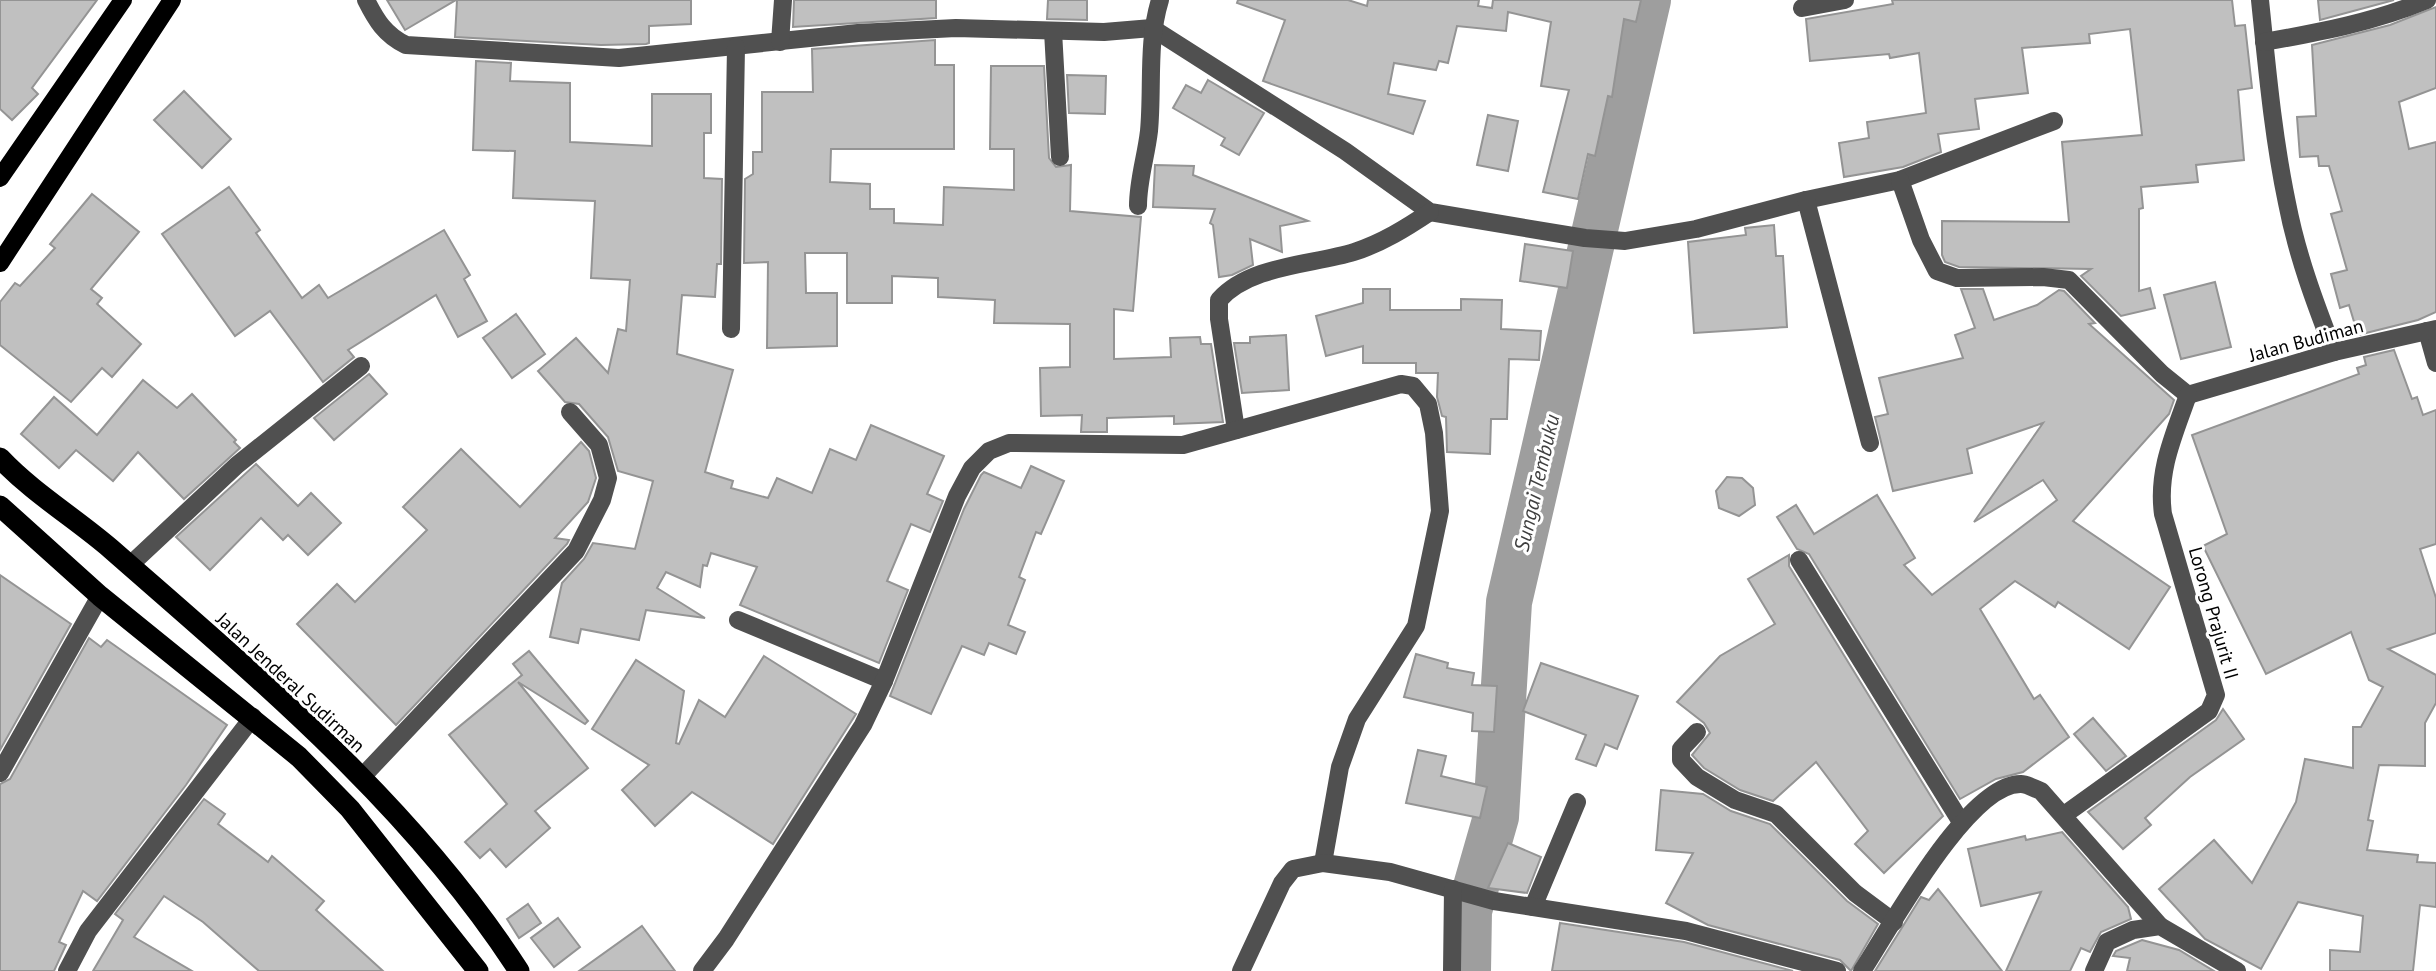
<svg xmlns="http://www.w3.org/2000/svg" width="2436" height="971" font-family="'PT Sans',sans-serif">
<style>
.lines{fill:none;stroke-linecap:round;stroke-linejoin:round}
.river{stroke:#9e9e9e;stroke-width:46}
.building{fill:#c0c0c0;stroke:#949494;stroke-width:2}
.minor{stroke:#505050;stroke-width:18}
.major{stroke:#000;stroke-width:18}
.highway{stroke:#000;stroke-width:21}
.labels{text-anchor:middle;stroke-width:6;stroke-linejoin:round;paint-order:stroke}
.street-label{font-size:19px;fill:#000;stroke:#fff}
.water-label{font-size:21px;font-style:italic;fill:#3f3f3f;stroke:#fff}
</style>
<rect width="100%" height="100%" fill="#fff"/>
<g class="lines">
<!-- river -->
<path class="river" d="M1468 971 1469 911 1496 817 1509 602 1648 0"/>
</g>
<!-- building -->
<g class="building">
<path d="M0 0H97L32 88 38 94 12 120 0 109Z"/>
<path d="M387 0H456L405 30Z"/>
<path d="M457 0H691V24L649 26V43L646 44 601 45 455 37Z"/>
<path d="M794 0H936V18L793 27Z"/>
<path d="M1048 0H1087V20L1047 19Z"/>
<path d="M1238 0H1348L1367 6 1368 0H1479L1478 6 1492 8 1493 0H1641L1636 22 1624 19 1612 97 1608 96 1595 156 1588 154 1578 199 1543 192 1569 90 1541 86 1551 22 1508 12 1506 31 1457 26 1448 63 1439 61 1436 70 1394 63 1388 94 1425 101 1413 134 1263 81 1285 20 1237 3Z"/>
<path d="M1892 0H2232L2235 26 2245 25 2252 88 2238 90 2244 160 2196 165 2198 182 2141 187 2143 208 2139 209V291L2150 288 2155 308 2121 316 2081 276 2091 269 1959 267 1945 262 1942 255V221L2069 222 2062 142 2142 135 2130 29 2089 34 2090 43 2022 48 2028 93 1975 99 1979 129 1938 134 1941 152 1903 167 1844 177 1839 143 1869 138 1867 122 1926 113 1919 53 1890 58 1889 54 1810 61 1806 19 1893 4Z"/>
<path d="M2318 0H2394L2320 20Z"/>
<path d="M2436 7V88L2399 102 2409 149 2436 142V312L2418 320 2358 335 2349 305 2340 308 2331 274 2347 270 2331 214 2342 211 2329 166H2319L2318 156 2300 157 2297 117 2316 116 2312 45 2390 25Z"/>
<path d="M935 40V65H954V149H831L830 182 870 184V209H894V223L943 225 944 187 1014 190V149H990L991 66H1044L1049 158 1056 167 1071 165 1070 211 1141 217 1133 311 1114 309V359L1171 357 1170 338 1200 337 1201 344H1211L1223 422 1174 424V416L1107 418V432H1081L1082 415 1041 416 1040 368 1070 367V324L994 323 995 300 938 297V278L892 276V303H847V253H805L806 293H837V346L767 348 768 262 744 263 745 179 753 174V152H762V92H813L812 49Z"/>
<path d="M476 61 511 63 510 81 570 83V142L652 146V94H711V133H704V178L722 179 721 264H717L715 297 682 295 677 354 733 370 705 472 733 481 731 488 768 498 777 478 812 493 830 449 856 460 871 425 944 456 927 494 943 501 930 532 911 524 887 581 908 590 879 663 740 605 757 567 711 553 707 566 703 565 700 587 666 572 657 588 705 618 646 610 639 640 581 629 578 643 550 637 562 583 584 559 593 543 635 549 653 481 618 471 608 437 579 404 565 402 538 371 576 338 608 373 618 329 626 331 630 280 591 278 595 201 513 198 515 151 473 150Z"/>
<path d="M1067 75 1106 76 1105 114 1069 113Z"/>
<path d="M1208 80 1264 113 1239 155 1221 145 1225 138 1173 108 1186 85 1201 93Z"/>
<path d="M184 91 231 139 202 168 154 120Z"/>
<path d="M1488 115 1518 121 1508 171 1477 165Z"/>
<path d="M1155 165 1194 166 1193 175 1308 221 1280 226 1282 252 1250 239 1253 265 1232 275 1219 277 1213 225 1210 223 1215 209 1153 207Z"/>
<path d="M229 187 260 230 256 233 302 298 319 285 328 298 444 230 470 275 464 279 487 321 458 337 436 295 348 350 354 357 323 382 270 311 235 336 162 234Z"/>
<path d="M92 194 139 232 91 289 102 298 97 304 141 344 112 377 102 368 71 402 0 345V302L15 283 20 286 55 248 50 244Z"/>
<path d="M1774 225 1776 256H1783L1787 327 1694 333 1688 242 1746 235 1745 228Z"/>
<path d="M1525 244 1573 251 1567 288 1520 281Z"/>
<path d="M2215 282 2231 347 2181 359 2164 295Z"/>
<path d="M1363 289H1390V310H1461V299L1502 300 1501 329 1541 331 1539 360 1509 359 1507 419H1491L1490 454 1447 452 1446 417 1442 416 1437 397 1438 373H1416V363H1363V346L1326 356 1316 316 1363 303Z"/>
<path d="M1961 289H1983L1994 320 2037 305 2059 290 2064 291 2095 323 2089 324 2174 400 2169 414 2073 521 2170 587 2129 649 2058 602 2055 607 2015 581 1980 609 2034 699 2040 695 2069 737 2023 772 1996 779 1960 799 1809 554 1797 549 1777 517 1796 505 1814 534 1877 495 1915 558 1904 565 1932 595 2057 500 2043 480 1974 522 2043 423 1967 449 1972 473 1893 491 1875 417 1888 414 1879 378 1963 358 1955 335 1975 328Z"/>
<path d="M516 314 545 354 512 378 483 338Z"/>
<path d="M1286 335 1289 390 1242 393 1234 343H1250V337Z"/>
<path d="M2394 350 2412 399 2417 397 2423 415 2436 410V544L2420 549 2436 598V633L2388 649 2436 675V703L2425 723V766L2379 765 2368 820 2373 821 2367 850 2418 855 2417 862 2436 863V907L2420 905 2413 971H2330V950L2360 952 2363 916 2298 902 2261 969 2205 939 2159 889 2214 840 2252 883 2296 802 2305 759 2353 768V727H2361L2383 687 2369 680 2351 632 2266 674 2203 546 2227 534 2192 435 2359 374 2357 368 2366 365 2364 357Z"/>
<path d="M369 374 387 394 334 440 314 418Z"/>
<path d="M143 380 177 408 192 394 236 440 234 442 240 448 184 499 138 452 113 481 76 450 59 468 21 434 54 397 97 435Z"/>
<path d="M581 442 589 451 596 478 588 502 555 538 569 540 567 544 396 725 297 624 337 584 355 602 427 530 403 507 461 449 520 507Z"/>
<path d="M256 464 298 506 311 493 341 523 308 555 288 535 283 540 261 518 210 570 176 537Z"/>
<path d="M1031 466 1064 481 1041 534 1036 532 1019 577 1025 580 1008 625 1025 632 1016 654 989 643 984 655 962 646 931 714 890 696 964 509 981 475 984 472 1021 488Z"/>
<path d="M1727 477 1742 478 1753 488 1755 505 1739 516 1719 508 1716 491Z"/>
<path d="M1789 555V566L1943 816 1884 873 1855 844 1868 831 1816 762 1773 801 1740 790 1704 768 1692 755 1710 733 1704 723 1677 702 1720 656 1775 624 1748 579Z"/>
<path d="M0 575 71 624 0 750Z"/>
<path d="M89 638 101 647 107 640 227 725 186 785 97 901 83 891 59 942 66 945 54 971H0V784L10 779Z"/>
<path d="M529 651 588 721 585 724 518 682 588 768 535 811 550 828 506 867 490 849 480 858 465 842 507 804 449 735 522 675 513 664Z"/>
<path d="M1416 654 1448 663 1447 668 1474 673 1472 685 1497 686 1494 732 1472 731 1473 713 1404 697Z"/>
<path d="M764 656 856 714 773 844 692 792 655 826 622 790 649 765 592 729 636 660 684 691 676 743 679 744 699 700 725 717Z"/>
<path d="M1541 663 1638 696 1617 749 1605 744 1596 766 1576 759 1586 735 1523 711Z"/>
<path d="M2223 709 2244 739 2190 777 2145 818 2151 825 2123 849 2088 812 2216 720Z"/>
<path d="M2093 718 2126 756 2106 771 2074 734Z"/>
<path d="M1418 750 1446 756 1441 776 1487 787 1480 818 1406 803Z"/>
<path d="M1661 790 1703 794 1731 811 1770 824 1847 901 1878 924 1851 971 1840 960 1708 925 1666 903 1693 853 1656 850Z"/>
<path d="M204 799 225 814 218 824 268 862 272 856 324 901 316 910 383 971H259L203 922 164 896 134 937 192 971H93L123 920 115 914Z"/>
<path d="M2062 832 2128 907 2131 919 2101 932 2090 952 2081 948 2070 971H2006L2041 892 1981 906 1968 849 2025 836 2026 840Z"/>
<path d="M1508 843 1541 857 1527 893 1488 888Z"/>
<path d="M1938 889 1947 900 2002 971H1875L1921 897 1929 900Z"/>
<path d="M528 904 541 923 519 938 507 919Z"/>
<path d="M558 918 580 947 554 967 531 938Z"/>
<path d="M1560 923 1684 942 1793 971H1552Z"/>
<path d="M642 926 675 971H579Z"/>
<path d="M2142 940 2179 950 2214 971H2127L2130 958 2113 956 2116 951Z"/>
</g>
<g class="lines">
<!-- minor -->
<g class="minor">
<path d="M366 0C376 20 385 35 406 45L619 58 858 33 956 28 1104 32 1152 28 1345 151 1430 212 1585 238 1625 241 1696 229 1806 200 1900 180 2054 121"/>
<path d="M2260 0C2267 68 2273 136 2287 203 2297 255 2315 303 2334 352"/>
<path d="M1802 8 1845 0"/>
<path d="M1053 31 1060 157"/>
<path d="M780 42 783 0"/>
<path d="M2264 42C2321 32 2374 22 2427 0"/>
<path d="M1900 180 1921 240 1937 271 1957 278 2043 277 2069 280 2162 374 2188 395"/>
<path d="M1806 200 1870 443"/>
<path d="M1138 206C1138 180 1146 157 1149 131 1153 87 1147 42 1160 0"/>
<path d="M731 329 736 47"/>
<path d="M2427 331 2436 363"/>
<path d="M2188 395 2334 352 2436 329"/>
<path d="M1236 430 1219 319V300C1250 265 1312 265 1354 252 1382 243 1406 228 1430 212"/>
<path d="M1799 560 1961 822"/>
<path d="M129 566 237 465 361 366"/>
<path d="M738 620 884 681"/>
<path d="M1697 732 1681 749V760L1697 777 1735 800 1776 814 1855 893 1894 922"/>
<path d="M0 773 100 596"/>
<path d="M361 778 576 551 602 500 608 478 599 445 570 412"/>
<path d="M2064 815 2209 711 2216 695 2163 514C2157 471 2174 435 2188 395"/>
<path d="M1533 907 1577 802"/>
<path d="M67 971 88 931 253 717"/>
<path d="M702 971 726 939 863 725 884 681 957 496 972 468 989 451 1009 443 1183 445 1401 384 1413 386 1428 404 1434 433 1440 511 1416 626 1357 719 1340 767 1323 863"/>
<path d="M1241 971 1282 883 1293 869 1323 863 1390 872 1494 901 1686 931 1837 971"/>
<path d="M1452 971 1453 889"/>
<path d="M1862 971C1889 930 1968 783 2021 784 2027 784 2035 789 2041 791L2160 926"/>
<path d="M2094 971 2107 942 2133 930 2160 926 2237 971"/>
</g>
<!-- major -->
<g class="major">
<path d="M0 178 123 0"/>
<path d="M0 263 172 0"/>
</g>
<!-- highway -->
<g class="highway">
<path d="M0 458C33 493 75 518 111 549 257 677 413 806 519 971"/>
<path d="M0 506 100 596 299 757 350 809 478 971"/>
</g>
</g>
<g class="labels">
<!-- street labels -->
<g class="street-label">
<text transform="translate(2306 340) rotate(-15)" y="7">Jalan Budiman</text>
<text transform="translate(2214 613) rotate(74)" y="7">Lorong Prajurit II</text>
<text transform="translate(291 682) rotate(43)" y="7">Jalan Jenderal Sudirman</text>
</g>
<!-- water labels -->
<g class="water-label">
<text transform="translate(1537 483) rotate(-77)" y="7">Sungai Tembuku</text>
</g>
</g>
</svg>
